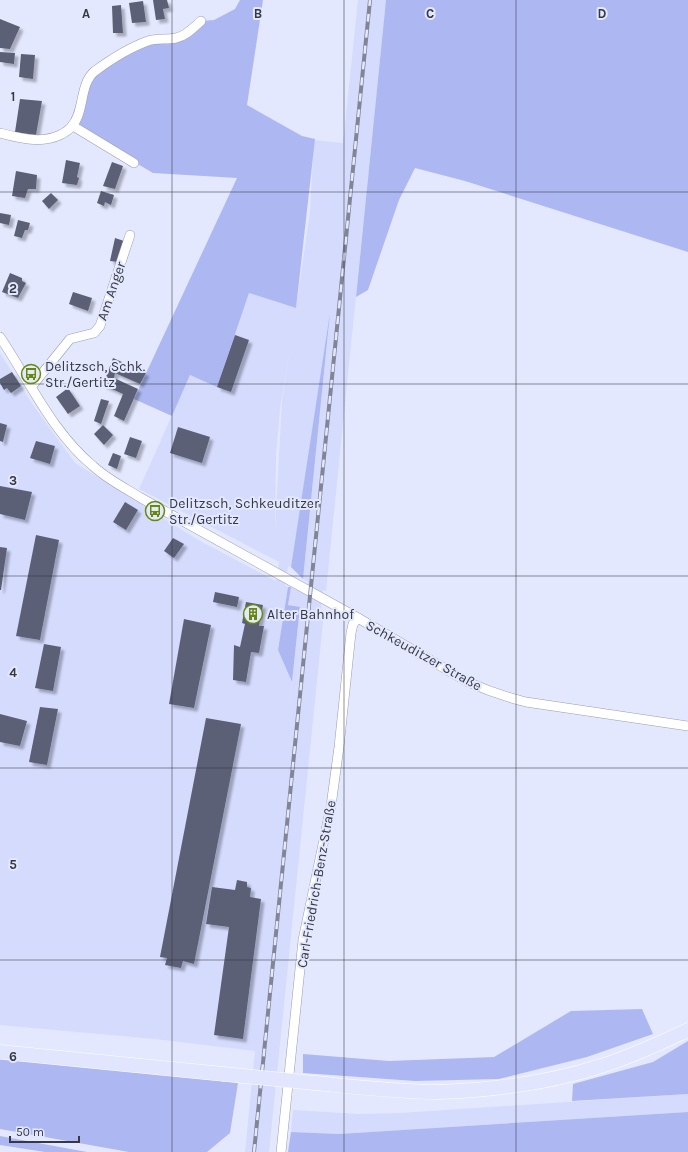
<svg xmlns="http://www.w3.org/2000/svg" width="688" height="1152" font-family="Karla,sans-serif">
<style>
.built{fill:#d4dbfd;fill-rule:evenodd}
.green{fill:#adb8f3}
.building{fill:#5b6077;filter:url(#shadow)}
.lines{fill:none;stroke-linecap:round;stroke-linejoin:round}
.street-casing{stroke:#979cb6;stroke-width:10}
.primary-casing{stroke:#fff;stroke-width:15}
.street{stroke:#fff;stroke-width:9}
.primary{stroke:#e1e6fe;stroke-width:14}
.rail-casing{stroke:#828595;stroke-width:4}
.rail{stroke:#e3e8fe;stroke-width:2.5;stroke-dasharray:8;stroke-linecap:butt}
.primary-bridge-casing{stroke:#fff;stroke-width:15;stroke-linecap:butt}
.primary-bridge{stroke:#e1e6fe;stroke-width:14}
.grid{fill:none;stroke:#363843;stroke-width:1;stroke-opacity:0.55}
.labels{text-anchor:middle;stroke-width:4;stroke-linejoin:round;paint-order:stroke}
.street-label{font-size:14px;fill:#363843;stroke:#e3e8fe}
.poi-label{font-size:14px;fill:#363843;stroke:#e3e8fe;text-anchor:start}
.grid-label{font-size:13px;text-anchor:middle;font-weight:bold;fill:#363843;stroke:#e3e8fe;stroke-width:4;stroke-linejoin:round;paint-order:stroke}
</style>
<defs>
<filter id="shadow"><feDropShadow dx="3.5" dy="3.5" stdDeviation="1" flood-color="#0004"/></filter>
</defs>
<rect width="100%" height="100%" fill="#e3e8fe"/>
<!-- built -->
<g class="built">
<path d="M358 0H386L326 591 323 590 321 610 324 612 269 1152H245L255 1051 155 1039 0 1025V353L33 405 75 463 200 541 276 581 279 562 139 489 190 375 217 386 249 293 296 308 310 212 314 140 343 143ZM329 324 303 579 308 582 306 595 291 587 288 605 300 607 288 722 292 682 278 650 288 587 285 585 288 566 291 567ZM291 342 282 401 275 531 276 455 280 409Z"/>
<path d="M688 1094V1112L339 1134 291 1132 293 1110 358 1114 400 1113Z"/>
</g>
<!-- green -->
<g class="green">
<path d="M240 0H263L247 105 302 136 315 139 296 308 249 293 217 387 190 375 172 416 134 399 237 178 153 173 73 126 88 87 96 74 131 49 175 38 201 21 214 20 235 9Z"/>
<path d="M386 0H688V252L465 181 415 168 399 200 368 290 356 297Z"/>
<path d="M330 313 303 579 291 567Z"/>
<path d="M288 587H291L288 605 300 607 292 682 278 650Z"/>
<path d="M642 1009 653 1034 587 1057 499 1079 415 1081 303 1073V1054L389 1061 494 1057 571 1011Z"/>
<path d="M688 1041V1094L572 1101 573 1084 653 1062Z"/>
<path d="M0 1058 226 1081 238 1083 230 1133 207 1152H129L0 1129Z"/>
<path d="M688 1112V1152H288L291 1132 339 1134Z"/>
<path d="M0 1136 87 1152H45L0 1145Z"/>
</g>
<!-- building -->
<g class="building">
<path d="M153 0H167L169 8 163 9 165 19 156 20Z"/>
<path d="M143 1 146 22 132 23 129 3Z"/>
<path d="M121 5 123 33H113L112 6Z"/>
<path d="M0 19 20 27 10 49 0 48Z"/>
<path d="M0 52 15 53 14 64 0 62Z"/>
<path d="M21 54 35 55 33 79 19 77Z"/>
<path d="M20 99 42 101 36 135 15 132Z"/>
<path d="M66 160 80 163 77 177 79 178 77 185 62 183Z"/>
<path d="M112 162 123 166 115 189 103 186Z"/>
<path d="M16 171 37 175 36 189H28L25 198 12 196Z"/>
<path d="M101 191 114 195 111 205 105 202 104 206 97 203Z"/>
<path d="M51 193 58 200 49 209 42 201Z"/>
<path d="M0 213 11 215 9 225 0 223Z"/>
<path d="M18 220 30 223 28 230H25L22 238 14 236Z"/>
<path d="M115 238 124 241 118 262 110 261Z"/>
<path d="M10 273 22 278V281L26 283 18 298 2 292Z"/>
<path d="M73 292 92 298 88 311 69 304Z"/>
<path d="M235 335 249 340 231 392 217 387Z"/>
<path d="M113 358 146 373 140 384 115 373 114 378 138 389 124 421 114 416 123 394 103 385Z"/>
<path d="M12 372 21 386 11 393 7 388 4 390 0 383V379Z"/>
<path d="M68 388 80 406 68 414 56 397Z"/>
<path d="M101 399 109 401 101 424 94 421Z"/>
<path d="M0 423 7 425 3 442 0 441Z"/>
<path d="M103 425 113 435 104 445 94 434Z"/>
<path d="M178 427 210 437 202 463 170 453Z"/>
<path d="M130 437 142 441 136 458 124 454Z"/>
<path d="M36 441 55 446 50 464 30 458Z"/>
<path d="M113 453 121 456 117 469 108 465Z"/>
<path d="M0 486 32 492 25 520 0 514Z"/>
<path d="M125 502 138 510 126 530 113 522Z"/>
<path d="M36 535 59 540 40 640 16 636Z"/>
<path d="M173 538 184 544 174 558 164 551Z"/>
<path d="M0 547 7 548 1 590H0Z"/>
<path d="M215 592 239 597 237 607 213 602Z"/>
<path d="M246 602 263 605 259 626H264L259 653 251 652 246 682 233 680 234 645 240 647 245 624 242 623Z"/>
<path d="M184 619 211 625 194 708 169 704Z"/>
<path d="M44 644 61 647 53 691 35 688Z"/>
<path d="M40 707 58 709 47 765 29 762Z"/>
<path d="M0 714 27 721 20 746 0 742Z"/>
<path d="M206 718 241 724 194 964 183 961 181 968 165 965 167 958 160 957Z"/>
<path d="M237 880 247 882V887L251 888 250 897 261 899 243 1039 214 1035 229 927 206 924 212 887 235 890Z"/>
</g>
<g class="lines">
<!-- street casing -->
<g class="street-casing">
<g id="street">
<path d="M73 126 134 163"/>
<path d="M0 133C19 138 41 144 60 135 64 133 69 130 72 126 85 111 79 84 95 71 110 60 131 47 148 41 157 38 167 40 176 38 186 36 193 28 201 21"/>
<path d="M0 337C29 380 52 432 93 466 107 479 125 488 141 498L358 618 468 682C488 691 506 697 526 702L688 726"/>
<path d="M32 386 70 339 94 333 100 326 130 235"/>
<path d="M281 1152 303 940 331 806 339 747 351 633 353 624 358 618"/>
</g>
</g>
<!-- primary casing -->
<g class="primary-casing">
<g id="primary">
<path d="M0 1052 223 1074"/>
<path d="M315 1083C356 1087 398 1092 439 1092 494 1090 549 1083 601 1066 631 1057 660 1043 688 1030"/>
</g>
</g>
<!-- street -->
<use href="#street" class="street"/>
<!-- primary -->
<use href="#primary" class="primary"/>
<!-- rail casing -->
<g class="rail-casing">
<path id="rail" d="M254 1152 370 0"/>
</g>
<!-- rail -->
<use href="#rail" class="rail"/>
<!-- primary-bridge casing -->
<g class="primary-bridge-casing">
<path id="primary-bridge" d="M223 1074 315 1083"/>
</g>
<!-- primary-bridge -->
<use href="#primary-bridge" class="primary-bridge"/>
</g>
<!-- grid -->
<path class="grid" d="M172 0V1152M344 0V1152M516 0V1152M0 192H688M0 384H688M0 576H688M0 768H688M0 960H688"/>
<!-- icons -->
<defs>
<g id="bus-ring" transform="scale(1)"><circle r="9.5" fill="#e3e8fe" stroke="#66890d" stroke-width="1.5"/><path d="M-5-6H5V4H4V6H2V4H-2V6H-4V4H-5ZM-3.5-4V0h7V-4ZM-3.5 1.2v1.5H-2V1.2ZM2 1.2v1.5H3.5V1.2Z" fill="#66890d"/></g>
<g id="building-ring" transform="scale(1)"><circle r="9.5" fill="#e3e8fe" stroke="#66890d" stroke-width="1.5"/><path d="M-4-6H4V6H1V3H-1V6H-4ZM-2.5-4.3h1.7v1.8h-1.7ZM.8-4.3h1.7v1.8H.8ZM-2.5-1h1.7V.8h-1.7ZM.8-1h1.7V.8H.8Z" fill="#66890d"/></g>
</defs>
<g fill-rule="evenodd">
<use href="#bus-ring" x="31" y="374"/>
<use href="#bus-ring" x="155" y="511"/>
<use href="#building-ring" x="253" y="614"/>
</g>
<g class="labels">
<!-- street labels -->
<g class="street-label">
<text transform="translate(111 291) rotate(-71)" y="5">Am Anger</text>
<text transform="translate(424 655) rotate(29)" y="5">Schkeuditzer Straße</text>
<text transform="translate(316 884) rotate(-80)" y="5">Carl-Friedrich-Benz-Straße</text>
</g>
<!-- poi labels -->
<g class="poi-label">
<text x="45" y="371">Delitzsch, Schk.<tspan x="45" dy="16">Str./Gertitz</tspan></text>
<text x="169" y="508">Delitzsch, Schkeuditzer<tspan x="169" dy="16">Str./Gertitz</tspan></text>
<text x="267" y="619">Alter Bahnhof</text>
</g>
</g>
<g class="grid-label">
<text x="86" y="18">A</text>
<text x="258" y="18">B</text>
<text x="430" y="18">C</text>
<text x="602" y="18">D</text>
<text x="13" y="101">1</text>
<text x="13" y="293">2</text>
<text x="13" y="485">3</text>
<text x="13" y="677">4</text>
<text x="13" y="869">5</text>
<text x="13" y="1061">6</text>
</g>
<!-- scale -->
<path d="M10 1136v6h69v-6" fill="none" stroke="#363843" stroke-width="2"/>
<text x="16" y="1136" font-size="12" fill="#363843" stroke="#e3e8fe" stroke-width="3" paint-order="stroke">50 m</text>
</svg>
